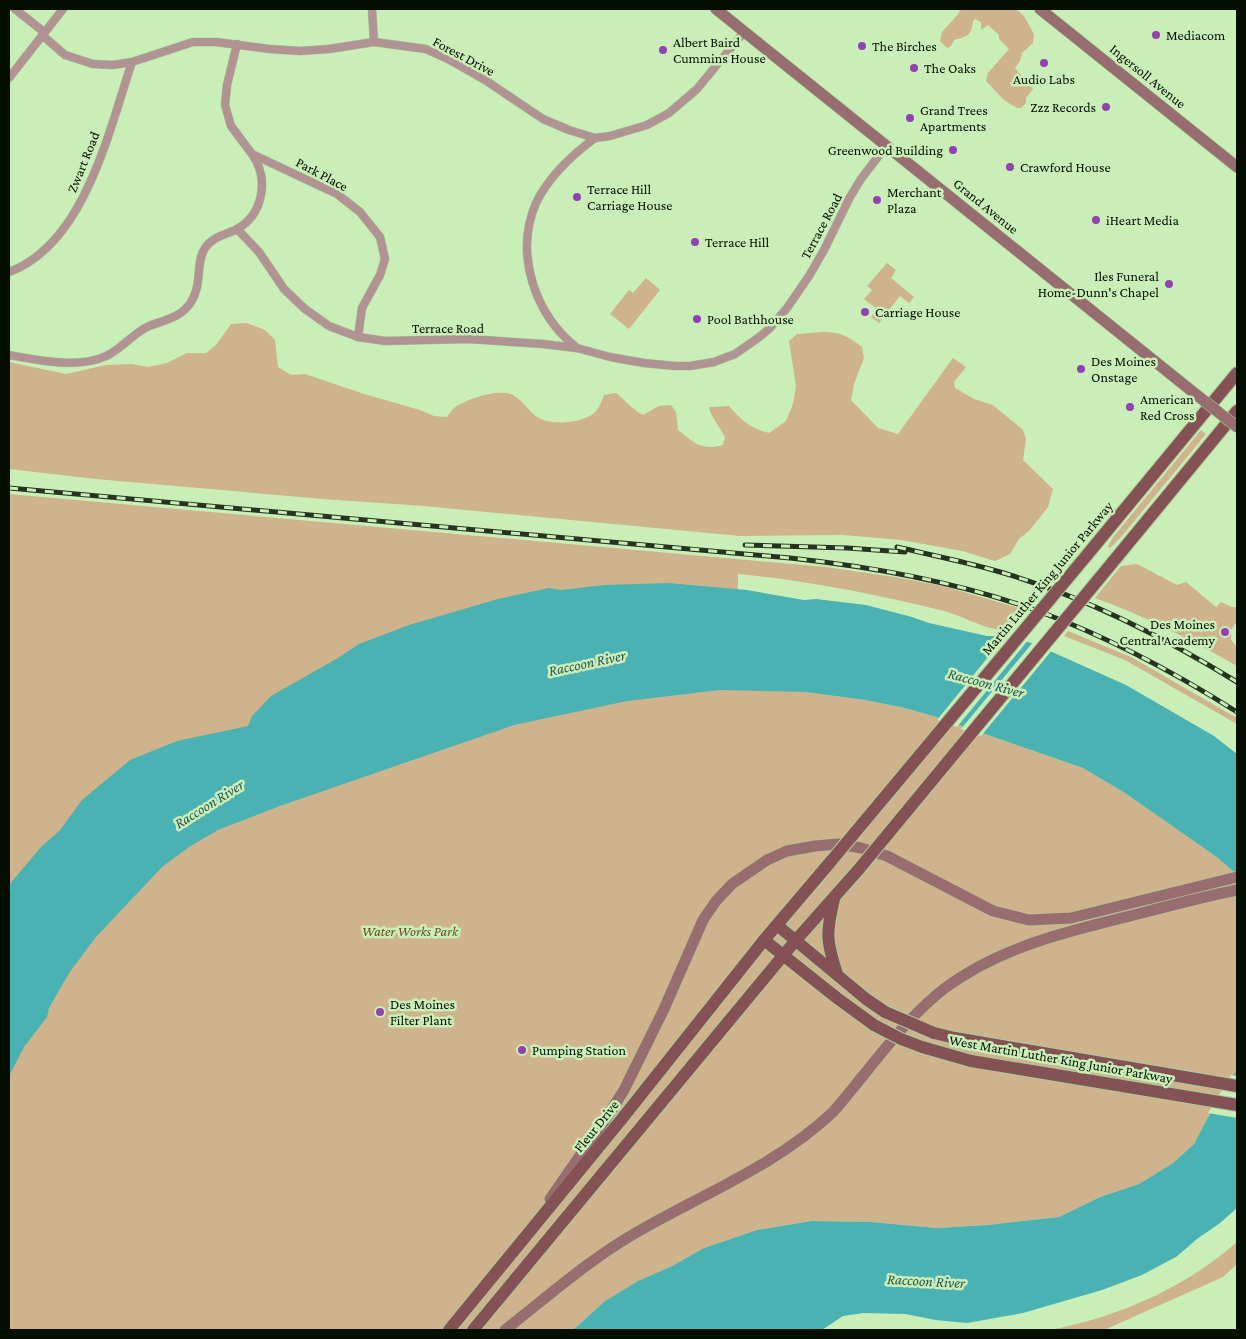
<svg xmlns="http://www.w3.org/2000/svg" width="1246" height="1339" font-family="'Crimson Pro',serif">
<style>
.green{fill:#ceb38c}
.water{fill:#4ab2b2}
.pier{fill:#caeeb8}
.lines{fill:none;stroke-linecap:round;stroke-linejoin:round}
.minor-casing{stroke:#aaca9b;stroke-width:9}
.secondary-casing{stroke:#aaca9b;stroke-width:12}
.primary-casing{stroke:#aaca9b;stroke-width:14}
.minor{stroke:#b19394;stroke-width:8}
.secondary{stroke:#976d6f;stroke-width:11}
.primary{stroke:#845155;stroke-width:12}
.rail-casing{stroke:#25331f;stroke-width:5}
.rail{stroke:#caeeb8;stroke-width:3;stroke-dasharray:9;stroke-linecap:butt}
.secondary-bridge-casing{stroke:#aaca9b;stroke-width:12;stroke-linecap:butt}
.primary-bridge-casing{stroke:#aaca9b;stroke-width:14;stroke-linecap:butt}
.secondary-bridge{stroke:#976d6f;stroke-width:11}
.primary-bridge{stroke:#845155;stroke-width:12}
.poi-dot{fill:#9241b1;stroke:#caeeb8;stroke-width:2}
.labels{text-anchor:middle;stroke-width:5;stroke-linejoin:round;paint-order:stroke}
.poi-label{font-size:14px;fill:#050f01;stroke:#caeeb8;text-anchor:start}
.street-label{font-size:14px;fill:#050f01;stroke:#caeeb8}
.park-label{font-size:14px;font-style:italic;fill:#6a4c1c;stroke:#caeeb8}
.water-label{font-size:15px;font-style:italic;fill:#285656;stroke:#caeeb8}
</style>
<rect width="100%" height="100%" fill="#caeeb8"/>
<!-- green -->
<g class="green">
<path d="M959 9H1016L1024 16 1034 34 1033 43 1022 53 1020 61 1015 68 1033 89 1026 98V103L1021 108H1017L1004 100 986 81 988 73 1009 49 999 39V35L988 25 981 30V22L975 19 973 21C971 36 968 36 954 40L951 46 947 48 940 41 942 32 960 12Z"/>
<path d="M887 263 896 270 891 278 914 297 909 303 900 296 879 323 871 317 877 309 864 299 872 290 867 286Z"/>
<path d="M646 278 660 290 629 329 610 314 629 290 633 293Z"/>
<path d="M247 323 265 330 275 340 278 367 291 375 305 374 364 394 420 410 434 416 447 417C449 414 452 410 454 408 466 399 500 388 513 395 525 402 529 413 539 418 553 426 587 423 597 410 600 406 602 400 604 395L616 393C626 401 632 409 643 415L659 406 671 405 676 412 678 430C694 443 702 451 723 445L725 437 711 414 709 407 729 406C741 420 751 429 769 433L786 421 793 404 796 386 789 341 797 334C826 332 838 327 862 347L864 358 854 384 851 400 878 428 898 434 953 358 966 367 954 382 955 388 974 399 993 405 1023 430 1026 439 1023 460 1053 489 1048 507 1030 530 1019 539 1010 554 995 561 962 551 901 540 843 535 740 536 424 506 323 499 96 479 9 469V362L66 374 106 365 132 364 148 367 167 363 187 353H206L216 345 231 324Z"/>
<path d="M1201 430 1206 434 1122 536 1110 548 1108 546 1114 536Z"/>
<path d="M9 494 826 567 895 577 943 586 1026 610C1020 618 1013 631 1001 630 980 628 960 614 940 610 874 594 805 580 738 574L737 689 805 692 865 700 905 708 933 716 1083 768 1125 793 1218 858 1235 873 1237 881V1068L1226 1090 1207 1119 1194 1144 1173 1163 1139 1184 1100 1197 1059 1217 988 1225 937 1228 871 1222 811 1221 757 1230 704 1248 672 1266 638 1281 605 1301 573 1330H9Z"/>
<path d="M1137 564 1177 585 1186 582 1216 607 1221 602 1232 607H1237V621L1231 630V640L1237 647V666C1191 640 1145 616 1095 598L1121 566Z"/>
<path d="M1068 631 1131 657 1237 718V724L1125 660 1064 636Z"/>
<path d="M1237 1242V1264L1223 1277 1104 1330H1050C1118 1317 1185 1288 1237 1242Z"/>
</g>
<!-- water -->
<g class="water">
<path d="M668 583 747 590 804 600 816 599 866 605 912 617 929 623 987 636H997L1032 643 1126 685 1214 736 1237 754V881L1235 873 1218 858 1125 793 1083 768 933 716 905 708 865 700 805 692 720 690 627 701 514 725 280 806 218 830 189 847 162 867 96 937 69 973 49 1008 47 1017 24 1047 9 1076V885L41 847 60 830 82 800 130 760 177 741 248 726 252 716 271 696 338 658 359 644 409 625 498 599 549 588 561 590 604 585Z"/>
<path d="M1237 1068V1208L1220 1223 1197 1239 1176 1257 1142 1275 1102 1290 1023 1313 967 1323 936 1320 905 1314 864 1313 843 1316 822 1330H573L605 1301 638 1281 672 1266 704 1248 757 1230 811 1221 871 1222 937 1228 988 1225 1059 1217 1100 1197 1139 1184 1173 1163 1194 1144 1207 1119 1226 1090Z"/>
</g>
<!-- pier -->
<g class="pier">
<path d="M1006 635 1029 639 957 727 937 720Z"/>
<path d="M1034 641 1053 649 981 736 961 729Z"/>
<path d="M1231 1075 1237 1076V1118L1208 1113Z"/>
</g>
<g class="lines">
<!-- minor casing -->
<g class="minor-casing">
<g id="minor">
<path d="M15 9 44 32"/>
<path d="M372 9 374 42"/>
<path d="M42 35 65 55 93 64 113 65 132 62 193 42H216L270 49 300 51 329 49 374 42 426 49 450 60 485 80 543 119 569 130 595 138 610 136 647 125 669 113 697 89 744 32"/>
<path d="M237 44 227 85 225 105 231 126 252 154 337 194 360 212 380 237 385 259 380 275 362 308 358 337"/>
<path d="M9 78 63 9"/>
<path d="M237 229 259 252 284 289 305 309 329 326 358 337 385 341 468 339 543 344 577 348 610 357 644 363 675 366H690L714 362 735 354 758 338 769 329 787 308 809 276 824 250 850 197 861 179 887 145"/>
<path d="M9 272C85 244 109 130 132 62"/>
<path d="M577 348C535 315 514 254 536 203 548 178 572 155 595 138"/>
<path d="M9 355C37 360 79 369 106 356 122 349 133 333 149 326 165 320 182 317 191 302 203 283 195 263 205 248 213 236 226 235 237 229 264 214 269 178 252 154"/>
</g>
</g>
<!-- secondary casing -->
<g class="secondary-casing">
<g id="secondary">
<path d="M716 9 1193 392"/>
<path d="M1040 9 1237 167"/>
<path d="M550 1199 607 1117 624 1090 664 1009 703 920 716 901 732 884 767 860 787 851 815 846 838 844 861 848 887 856 993 911 1029 920 1071 918 1237 877"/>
<path d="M505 1330C548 1296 591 1258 639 1231 705 1193 777 1165 833 1112 869 1071 901 1022 945 988 1000 947 1068 931 1134 915 1168 906 1203 897 1237 890"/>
</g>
</g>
<!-- primary casing -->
<g class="primary-casing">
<g id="primary">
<path d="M1087 555 1237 373"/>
<path d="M1112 563 1237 411"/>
<path d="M834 899C826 933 826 940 837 974"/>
<path d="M777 925 866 999 885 1012"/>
<path d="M764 940 837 998 874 1025"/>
<path d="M934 1033 955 1038 1237 1086"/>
<path d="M922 1047 971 1061 1237 1105"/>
<path d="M449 1330 621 1120 764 940 832 860"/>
<path d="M473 1330 796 940 859 869"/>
</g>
</g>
<!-- minor -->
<use href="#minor" class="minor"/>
<!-- secondary -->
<use href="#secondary" class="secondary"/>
<!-- primary -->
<use href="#primary" class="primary"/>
<!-- rail casing -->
<g class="rail-casing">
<g id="rail">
<path d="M9 488 790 558C874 567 958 582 1038 611 1108 637 1174 672 1237 712"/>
<path d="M745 545 847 548 905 552"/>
<path d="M897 547C927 554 956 560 986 568 1075 592 1159 634 1237 682"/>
</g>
</g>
<!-- rail -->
<use href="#rail" class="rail"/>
<!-- secondary-bridge casing -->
<g class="secondary-bridge-casing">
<path id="secondary-bridge" d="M1193 392 1237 427"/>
</g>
<!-- primary-bridge casing -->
<g class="primary-bridge-casing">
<g id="primary-bridge">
<path d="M832 860 1087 555"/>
<path d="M859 869 1112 563"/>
<path d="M885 1012 934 1033"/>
<path d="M874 1025 901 1039 922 1047"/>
</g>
</g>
<!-- secondary-bridge -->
<use href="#secondary-bridge" class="secondary-bridge"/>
<!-- primary-bridge -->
<use href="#primary-bridge" class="primary-bridge"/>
</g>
<!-- markers -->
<g class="poi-dot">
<circle cx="1156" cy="35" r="5"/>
<circle cx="862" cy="46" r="5"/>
<circle cx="663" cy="50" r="5"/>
<circle cx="1044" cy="63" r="5"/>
<circle cx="914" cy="68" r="5"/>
<circle cx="1106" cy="107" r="5"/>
<circle cx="910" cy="118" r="5"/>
<circle cx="953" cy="150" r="5"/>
<circle cx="1010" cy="167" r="5"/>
<circle cx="577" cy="197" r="5"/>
<circle cx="877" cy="200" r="5"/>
<circle cx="1096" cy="220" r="5"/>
<circle cx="695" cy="242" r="5"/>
<circle cx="1169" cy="284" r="5"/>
<circle cx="865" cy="312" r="5"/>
<circle cx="697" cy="319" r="5"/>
<circle cx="1081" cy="369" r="5"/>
<circle cx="1130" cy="407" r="5"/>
<circle cx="1225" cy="632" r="5"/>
<circle cx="380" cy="1012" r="5"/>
<circle cx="522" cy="1050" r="5"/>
</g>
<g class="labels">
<!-- poi labels -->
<g class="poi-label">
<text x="1166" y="40">Mediacom</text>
<text x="673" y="47">Albert Baird<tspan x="673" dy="16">Cummins House</tspan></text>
<text x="872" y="51">The Birches</text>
<text x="924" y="73">The Oaks</text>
<text x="1044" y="84" text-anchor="middle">Audio Labs</text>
<text x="1096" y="112" text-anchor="end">Zzz Records</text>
<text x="920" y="115">Grand Trees<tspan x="920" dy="16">Apartments</tspan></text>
<text x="943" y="155" text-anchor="end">Greenwood Building</text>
<text x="1020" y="172">Crawford House</text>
<text x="587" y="194">Terrace Hill<tspan x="587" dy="16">Carriage House</tspan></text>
<text x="887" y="197">Merchant<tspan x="887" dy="16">Plaza</tspan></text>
<text x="1106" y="225">iHeart Media</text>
<text x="705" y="247">Terrace Hill</text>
<text x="1159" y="281" text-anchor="end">Iles Funeral<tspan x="1159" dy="16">Home-Dunn's Chapel</tspan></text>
<text x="875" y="317">Carriage House</text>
<text x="707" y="324">Pool Bathhouse</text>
<text x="1091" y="366">Des Moines<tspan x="1091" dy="16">Onstage</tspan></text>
<text x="1140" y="404">American<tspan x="1140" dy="16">Red Cross</tspan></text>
<text x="1215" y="629" text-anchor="end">Des Moines<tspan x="1215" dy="16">Central Academy</tspan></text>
<text x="390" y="1009">Des Moines<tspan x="390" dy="16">Filter Plant</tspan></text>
<text x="532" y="1055">Pumping Station</text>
</g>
<!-- street labels -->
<g class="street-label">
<text transform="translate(464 56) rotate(28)" y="5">Forest Drive</text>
<text transform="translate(1148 76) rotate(39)" y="5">Ingersoll Avenue</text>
<text transform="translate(83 162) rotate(-68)" y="5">Zwart Road</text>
<text transform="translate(322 174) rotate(28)" y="5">Park Place</text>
<text transform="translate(986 206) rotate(39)" y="5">Grand Avenue</text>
<text transform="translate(821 226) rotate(-62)" y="5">Terrace Road</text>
<text x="448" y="333">Terrace Road</text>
<text transform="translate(1047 578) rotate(-50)" y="5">Martin Luther King Junior Parkway</text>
<text transform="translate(1061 1059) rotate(10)" y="5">West Martin Luther King Junior Parkway</text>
<text transform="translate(596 1126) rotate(-51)" y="5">Fleur Drive</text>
</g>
<!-- park labels -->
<g class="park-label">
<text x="410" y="936">Water Works Park</text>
</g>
<!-- water labels -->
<g class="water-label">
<text transform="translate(587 663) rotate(-12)" y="5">Raccoon River</text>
<text transform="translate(986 683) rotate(15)" y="5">Raccoon River</text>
<text transform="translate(209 804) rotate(-32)" y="5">Raccoon River</text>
<text transform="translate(926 1281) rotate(3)" y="5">Raccoon River</text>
</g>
</g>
<!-- border -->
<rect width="1246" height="1339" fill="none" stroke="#050f01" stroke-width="20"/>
</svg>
